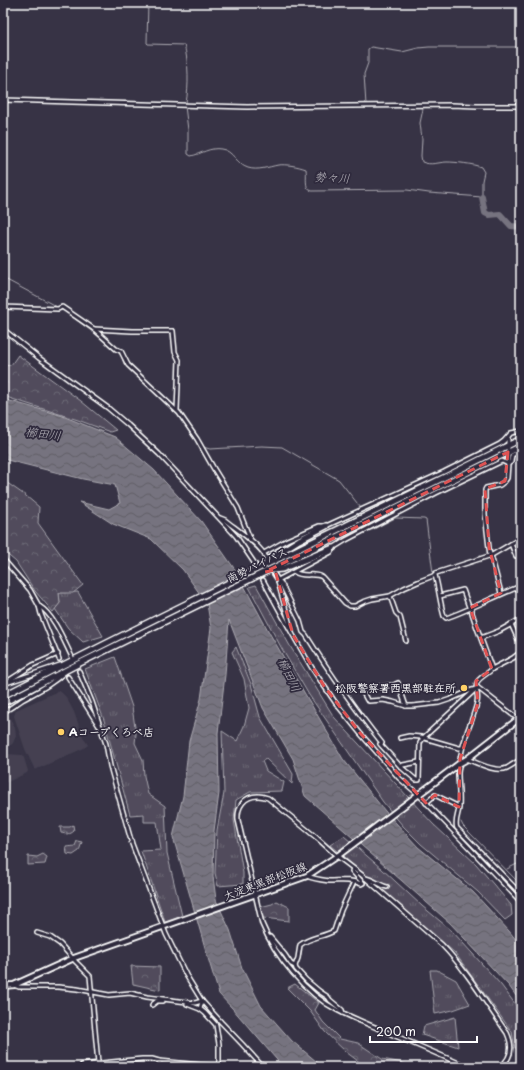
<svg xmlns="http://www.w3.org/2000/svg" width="524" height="1070" font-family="'Playpen Sans','Klee One',sans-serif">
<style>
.built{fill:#444051}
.grass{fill:url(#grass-tufts);stroke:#a8a6ae}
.forest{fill:url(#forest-crowns);stroke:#a8a6ae}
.water{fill:url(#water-waves);stroke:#adabb2}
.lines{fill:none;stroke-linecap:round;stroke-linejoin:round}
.stream{stroke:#adabb2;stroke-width:1}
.river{stroke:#76737f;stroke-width:6}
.minor-tunnel{stroke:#4b4758;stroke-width:3;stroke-dasharray:3 1.5;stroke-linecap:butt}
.minor-casing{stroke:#fff;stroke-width:6}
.secondary-casing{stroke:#fff;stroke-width:8}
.trunk-casing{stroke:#fff;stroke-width:8}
.minor{stroke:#2f2a3d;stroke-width:3}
.secondary{stroke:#2f2a3d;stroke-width:4.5}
.trunk{stroke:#2f2a3d;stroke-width:5}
.marked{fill:none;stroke:#de5353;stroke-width:3;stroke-dasharray:8 5;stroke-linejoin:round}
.poi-dot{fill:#ffd166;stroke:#2f2a3d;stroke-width:1.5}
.labels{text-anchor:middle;stroke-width:3.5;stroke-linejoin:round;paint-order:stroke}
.street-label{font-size:11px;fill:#fff;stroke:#2f2a3d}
.poi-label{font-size:11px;font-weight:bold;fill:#fff;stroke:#2f2a3d;text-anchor:end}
.water-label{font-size:12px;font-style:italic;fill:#b4b2b9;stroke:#2f2a3d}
</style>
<defs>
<pattern id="grass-tufts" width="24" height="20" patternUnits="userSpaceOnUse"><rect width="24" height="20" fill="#514c5c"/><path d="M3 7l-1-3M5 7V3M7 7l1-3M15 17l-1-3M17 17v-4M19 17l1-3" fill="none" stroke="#6b6774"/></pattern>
<pattern id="forest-crowns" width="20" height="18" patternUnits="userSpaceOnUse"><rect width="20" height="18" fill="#514c5c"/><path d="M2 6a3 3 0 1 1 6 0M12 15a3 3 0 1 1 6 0" fill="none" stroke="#6b6774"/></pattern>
<pattern id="water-waves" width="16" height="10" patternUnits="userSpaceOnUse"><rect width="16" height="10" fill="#76737f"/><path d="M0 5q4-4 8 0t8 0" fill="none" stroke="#5f5e63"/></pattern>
</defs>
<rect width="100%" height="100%" fill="#373345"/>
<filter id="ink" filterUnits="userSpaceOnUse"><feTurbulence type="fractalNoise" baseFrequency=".025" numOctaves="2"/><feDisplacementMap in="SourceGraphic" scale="8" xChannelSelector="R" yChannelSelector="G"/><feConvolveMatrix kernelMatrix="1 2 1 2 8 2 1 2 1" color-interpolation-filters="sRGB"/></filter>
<g filter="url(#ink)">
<!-- built -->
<g class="built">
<path d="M58 691H60L66 697 74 712 83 737 88 745 84 748 35 770 25 749 14 716 16 710Z"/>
<path d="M7 712 15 728 16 736 13 743 11 745 6 746 3 735V714Z"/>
<path d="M7 754 22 755 24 758 28 771 27 773 3 784V761Z"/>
</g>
<!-- grass -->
<g class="grass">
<path d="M256 585 290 646 334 717 433 824 476 864 511 905 512 915 505 920 478 892 421 844 403 826 383 802 309 695 282 649 249 587Z"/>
<path d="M78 592 103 636 83 642 68 628 55 609 60 603 59 593Z"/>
<path d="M236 647 251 684 260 717 293 774 292 784 266 759 262 761 266 771 284 782 282 791 250 792 236 800 234 820 243 873V884L218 886 215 873 217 830 224 793 222 731 237 741 244 726 249 708 244 679 232 652Z"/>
<path d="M115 657 132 707 136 734 135 743 143 760 144 776 148 794 165 806 167 853 182 916 165 922 141 851 161 850 157 822H144V814L130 815 104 720 85 669Z"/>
<path d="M344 836 382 869 422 906 452 931 501 985 521 1012V1048H515L512 1032 455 953 330 845Z"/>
<path d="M430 970H437L456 980 470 1004 453 1010 435 1014Z"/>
<path d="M455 1017 458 1047 422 1035 424 1026Z"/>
</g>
<!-- forest -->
<g class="forest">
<path d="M18 355 81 401 116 430 110 432 78 420 3 396V366L11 365Z"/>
<path d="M3 480 26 496 39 507 38 523 83 585 73 593H59L60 603 53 612 35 591 16 562 3 551Z"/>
<path d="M73 825 74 831C70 835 66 834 61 833L60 827H70Z"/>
<path d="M77 841 82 842 79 851 73 855 67 854 66 847 75 846Z"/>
<path d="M43 854 47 857 45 864 28 865V856L37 857Z"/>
<path d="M277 901 289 907V921L263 918 260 907 272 904Z"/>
<path d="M131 966 160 967V990L133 984Z"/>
<path d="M295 984 319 1003 315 1010 323 1022 340 1039 358 1043 382 1059 403 1063 413 1067H366L346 1052 325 1032 310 1011 287 988Z"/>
</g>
<!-- water -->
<path class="water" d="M3 399 60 415 115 437 154 470 201 521 236 571 270 634 343 759 385 811 418 847 473 892 509 931 521 946V1003L509 986 450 923 305 796 293 759 263 708 229 620 225 675 218 733 219 793 214 831 213 876 216 900 230 930 242 968 261 1006 292 1041 323 1067H283L232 1008 219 994 208 958 173 837 183 796 189 741 201 699 211 628 207 604 183 570 151 539 113 524 79 502 109 509 120 503 115 485 83 479 3 459Z"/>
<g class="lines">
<!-- stream -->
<g class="stream">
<path d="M148 3 147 43 148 44 184 45C189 62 189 87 186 103"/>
<path d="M366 105 364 74 368 63V49L371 47 402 52 418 48 429 47H521"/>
<path d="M185 106 188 130V154L191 156C201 154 210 147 221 149 233 150 237 165 248 168 258 171 268 167 278 165 286 164 298 166 306 169 307 176 305 183 308 189L312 191 407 190 429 193 482 197V181L484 172 481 167C473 164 456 162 447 162 439 162 431 166 422 162L421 156 422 139 420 123 423 109 422 105"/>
<path d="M3 278 63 310 94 333 114 349"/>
<path d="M116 351 121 355 124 364 145 383"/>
<path d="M151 388 163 400"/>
<path d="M185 424 200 446"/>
<path d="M203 447 210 449 262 446 282 447 339 480 361 508"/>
<path d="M372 530 395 518 424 519 426 520 433 573"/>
<path d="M514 544 521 540"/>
<path d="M479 561 491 557"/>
<path d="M437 575 457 568"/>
<path d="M517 721 521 727"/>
<path d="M461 822 463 826 521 885"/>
<path d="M507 869 521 862"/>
</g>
<!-- river -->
<path class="river" d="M482 197 485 213 489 215 500 214 511 226 521 227"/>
<!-- minor-tunnel -->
<g class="minor-tunnel">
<path d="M362 514 368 525"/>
<path d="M419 780 435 795"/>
</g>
<!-- minor casing -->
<g class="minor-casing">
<g id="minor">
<path d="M3 100 247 107 452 105 477 106H521"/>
<path d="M3 307 58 309 62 307 94 329 116 349 121 351 128 365 179 413 197 439 214 469 238 508 251 541"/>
<path d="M3 329 39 358 108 408 128 425 159 454 236 536 255 564"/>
<path d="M94 329 132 331H173L175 352 179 360 177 410"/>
<path d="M508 464 511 462 512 455 521 451"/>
<path d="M220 518 225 520C236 529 262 546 266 558"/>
<path d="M511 544 516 556H517"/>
<path d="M264 553 287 540 319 526H326L444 472 500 444 504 441 511 433 521 431"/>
<path d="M491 555 501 593"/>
<path d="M490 556 485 514V490L486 488 500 485 505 481 507 478 508 464V437"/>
<path d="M3 559 30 590 39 606 41 614 59 659"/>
<path d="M295 572C303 578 314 572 322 577L345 603 350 606H355L363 602 372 599 390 596 404 588 420 581 433 576 436 573 492 555 521 538"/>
<path d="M274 574 278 580 281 583 300 621 303 632 306 635C330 673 354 708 382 743L380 744 401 767 416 780H419L420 743 423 738 476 689C477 687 476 685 477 683 478 678 489 673 492 669L513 658 521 652"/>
<path d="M435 575C439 589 440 603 444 616L446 618C472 609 495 596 521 586"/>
<path d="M263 580 293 635 312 668 335 702 360 733 399 778 419 795 521 902"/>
<path d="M278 580 331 552 333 548 346 540 436 493 502 461 508 464"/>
<path d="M278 582 292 632"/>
<path d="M390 596 396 613 400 617 406 641"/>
<path d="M440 596 463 590 469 607 472 608V613L476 625 492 669"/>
<path d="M39 606C54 615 64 641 72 657"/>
<path d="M511 624 521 646"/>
<path d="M481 638 499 631 521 619"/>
<path d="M79 671 92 702 106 744 110 766 132 844 166 934 186 975 202 1001 221 1022 242 1044 263 1067"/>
<path d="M68 677 75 688 99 726"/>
<path d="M8 681 33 665 58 654"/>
<path d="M3 684 60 665"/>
<path d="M360 687 367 700 369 701 383 700 393 702 406 706H413L439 703 451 699 469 691 476 689"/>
<path d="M477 687 518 719 521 724"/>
<path d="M476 689C480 700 475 709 472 719 465 736 460 754 458 773 458 784 460 795 459 807 459 813 454 822 457 828L521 894"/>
<path d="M362 690 364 688 394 685 398 683 406 706"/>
<path d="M3 712C10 709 16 704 22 700 38 691 51 685 65 672"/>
<path d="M400 738 409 736 421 737 459 748H462"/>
<path d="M467 759C477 763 497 773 507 768 512 765 517 762 521 759"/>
<path d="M401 767 403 765 419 762"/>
<path d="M426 803 435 795 459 807"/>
<path d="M307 876C314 879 322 880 329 881 340 881 352 879 361 884L363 883 352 871 353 869"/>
<path d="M365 878C373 879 379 885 387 887"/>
<path d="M37 933 50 937 60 944 76 962 90 976 98 1063"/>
<path d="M270 937 285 955 291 964 295 966 298 958 300 945C310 937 323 937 334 931L341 910 354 882"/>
<path d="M295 966 296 969 306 980 319 991 328 997 330 1000 342 1010 343 1013"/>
<path d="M14 985 19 987H58L77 989 109 995 130 993 147 997 195 1003 202 1001"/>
<path d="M187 1004 200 1009"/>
<path d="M152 1005 157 1001H163"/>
<path d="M159 1061 160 1067"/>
<path d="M82 1065 142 1059H152L159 1061 221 1067 219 1064V1044L216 1025 205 1013 200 1009 202 1001"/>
<path d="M468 1067C440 1055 412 1043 384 1031 368 1024 352 1018 337 1010 306 994 275 956 262 924L238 820C237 807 244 796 258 796 261 796 265 797 268 798L317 838 337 856 362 875 442 945C467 971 486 1003 507 1033 513 1046 512 1058 500 1067"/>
</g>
</g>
<!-- secondary casing -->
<g class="secondary-casing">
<path id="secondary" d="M3 986 14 985 74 958 307 876 340 854 460 763 467 759 521 717"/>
</g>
<!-- trunk casing -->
<g class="trunk-casing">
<g id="trunk">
<path d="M266 561 299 540 326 526"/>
<path d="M272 570 282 569 333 548"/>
<path d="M3 696C174 607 349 526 521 439"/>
<path d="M3 703 78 664 521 446"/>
</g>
</g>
<!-- minor -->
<use href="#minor" class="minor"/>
<!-- secondary -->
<use href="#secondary" class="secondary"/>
<!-- trunk -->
<use href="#trunk" class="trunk"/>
</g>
</g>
<!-- marked area -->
<path class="marked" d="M508 452 505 481 485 489 489 547 501 593 470 608 492 669 476 681 478 703 460 759 459 807 435 795 426 803 360 733 324 686 293 635 275 570 265 572Z"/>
<!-- markers -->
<g class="poi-dot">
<circle cx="464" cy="688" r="4"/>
<circle cx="61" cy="732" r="4"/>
</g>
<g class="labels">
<!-- street labels -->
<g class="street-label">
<text transform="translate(257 565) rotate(-26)" y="4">南勢バイパス</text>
<text transform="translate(265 881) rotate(-21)" y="4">大淀東黒部松阪線</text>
</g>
<!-- poi labels -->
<g class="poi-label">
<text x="456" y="692">松阪警察署西黒部駐在所</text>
<text x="69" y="736" text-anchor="start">Aコープくろべ店</text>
</g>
<!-- water labels -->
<g class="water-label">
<text transform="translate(332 178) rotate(3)" y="4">勢々川</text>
<text transform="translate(43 434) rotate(7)" y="4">櫛田川</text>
<text transform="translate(289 675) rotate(64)" y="4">櫛田川</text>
</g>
</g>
<!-- margin -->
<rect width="524" height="1070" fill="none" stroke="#2f2a3d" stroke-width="16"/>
<rect x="8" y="8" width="508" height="1054" fill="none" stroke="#fff" stroke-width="1.5" filter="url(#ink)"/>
<!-- scale -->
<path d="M370 1036v6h107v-6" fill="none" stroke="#ffffff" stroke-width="2"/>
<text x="376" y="1036" font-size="12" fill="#ffffff" stroke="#2f2a3d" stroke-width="3" paint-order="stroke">200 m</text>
</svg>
